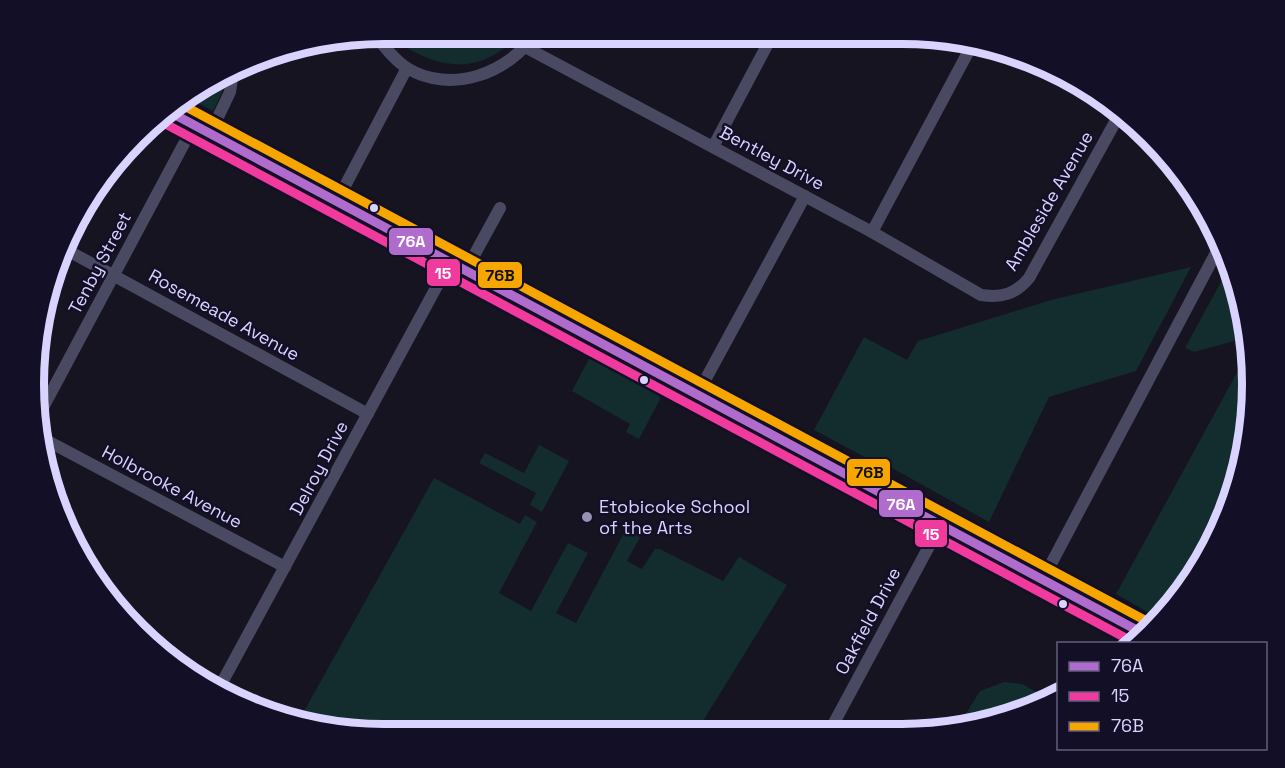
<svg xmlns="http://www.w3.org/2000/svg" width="1285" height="768" font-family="'Space Grotesk',sans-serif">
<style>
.green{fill:#132c2d}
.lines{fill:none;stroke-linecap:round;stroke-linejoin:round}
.minor{stroke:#4a4962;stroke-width:12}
.major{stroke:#5e5373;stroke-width:16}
.bus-1-casing{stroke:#130f26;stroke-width:14}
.bus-2-casing{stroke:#130f26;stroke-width:14}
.bus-3-casing{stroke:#130f26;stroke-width:14}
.bus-1{stroke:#b06ccc;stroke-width:9}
.bus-2{stroke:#f13a9d;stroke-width:9}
.bus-3{stroke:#f7a600;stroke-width:9}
.bus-dot{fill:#d9d4ff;stroke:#130f26;stroke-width:2}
.poi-dot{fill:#9591b1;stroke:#130f26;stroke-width:2}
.labels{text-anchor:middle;stroke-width:5;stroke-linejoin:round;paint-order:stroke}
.street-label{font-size:18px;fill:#d9d4ff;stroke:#130f26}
.poi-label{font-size:18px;fill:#d9d4ff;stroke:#130f26;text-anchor:start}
.rim{fill:none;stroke:#d9d4ff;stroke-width:8}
.line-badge{stroke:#130f26;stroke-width:2}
.badge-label{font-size:16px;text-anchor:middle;font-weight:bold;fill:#fff}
.pale-badge-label{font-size:16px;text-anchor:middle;font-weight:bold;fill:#111}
</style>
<rect width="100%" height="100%" fill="#161421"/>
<!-- green -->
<g class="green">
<path d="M413 33H515L519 34C482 75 442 71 399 43Z"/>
<path d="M227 75 223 90 213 111 187 97Z"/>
<path d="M1191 267 1136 371 1049 397 989 522 892 468 876 463 814 430 864 337 907 360 918 341 1051 300Z"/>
<path d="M1227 271 1245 316V338L1194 352 1185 348Z"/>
<path d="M591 355 659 391 660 399 639 439 626 432 630 424 572 391Z"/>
<path d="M1245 358V453L1193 579 1160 619 1116 594Z"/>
<path d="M539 445 569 461 542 512 530 505 536 493 479 463 485 453 524 473Z"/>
<path d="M434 478 520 524 525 515 537 522 499 593 531 611 568 543 588 553 556 613 576 623 631 520 644 530 627 561 642 569 655 549H660L723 581 739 557 787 585 695 734H361L298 722Z"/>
<path d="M1004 682 1022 684 1051 700 1013 716 957 728 980 691Z"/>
</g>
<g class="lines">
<!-- minor -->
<g class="minor">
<path d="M375 35C384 46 395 61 407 68 451 95 510 73 535 33"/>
<path d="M525 47 872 232 981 295C1002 298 1016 294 1029 278L1119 115"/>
<path d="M210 134 230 92 233 72"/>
<path d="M713 147 773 34"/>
<path d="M337 201 407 68"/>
<path d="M872 232 973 43"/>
<path d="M63 248 368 414"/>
<path d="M466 270 500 208"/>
<path d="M697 395 805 196"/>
<path d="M38 417 194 125"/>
<path d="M42 438 285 567"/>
<path d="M1043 579 1218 249"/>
<path d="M218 690 450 262"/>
<path d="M828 734 940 526"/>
</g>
<!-- major -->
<path class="major" d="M166 110 1146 635"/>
<!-- bus-1 casing -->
<g class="bus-1-casing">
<path id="bus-1" d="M166 110 1146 635"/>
</g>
<!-- bus-2 casing -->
<g class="bus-2-casing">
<path id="bus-2" d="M160 121 1135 643"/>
</g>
<!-- bus-3 casing -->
<g class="bus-3-casing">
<path id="bus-3" d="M177 102 1152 624"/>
</g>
<!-- bus-1 -->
<use href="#bus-1" class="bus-1"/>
<!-- bus-2 -->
<use href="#bus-2" class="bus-2"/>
<!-- bus-3 -->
<use href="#bus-3" class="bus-3"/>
</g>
<!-- markers -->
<g class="bus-dot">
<circle cx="374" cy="208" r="5"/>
<circle cx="644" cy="380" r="5"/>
<circle cx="1063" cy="604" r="5"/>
</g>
<circle class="poi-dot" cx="587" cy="517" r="6"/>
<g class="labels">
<!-- street labels -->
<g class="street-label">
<text transform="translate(772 158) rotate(28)" y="6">Bentley Drive</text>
<text transform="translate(1049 201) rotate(-60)" y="6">Ambleside Avenue</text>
<text transform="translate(100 263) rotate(-62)" y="6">Tenby Street</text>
<text transform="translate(224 315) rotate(29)" y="6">Rosemeade Avenue</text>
<text transform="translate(319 468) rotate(-62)" y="6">Delroy Drive</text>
<text transform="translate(172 487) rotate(28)" y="6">Holbrooke Avenue</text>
<text transform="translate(868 621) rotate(-62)" y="6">Oakfield Drive</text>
</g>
<!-- poi labels -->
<g class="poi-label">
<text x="599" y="513">Etobicoke School<tspan x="599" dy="21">of the Arts</tspan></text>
</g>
</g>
<!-- crop -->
<path d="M0 0H1285V768H0ZM384 44H902A340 340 0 0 1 1242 384V384A340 340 0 0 1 902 724H384A340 340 0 0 1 44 384V384A340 340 0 0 1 384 44Z" fill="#130f26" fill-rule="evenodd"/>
<path class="rim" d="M384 44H902A340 340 0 0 1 1242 384V384A340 340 0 0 1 902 724H384A340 340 0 0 1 44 384V384A340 340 0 0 1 384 44Z"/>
<g class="line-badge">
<rect x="388" y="227" width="46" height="29" rx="6" fill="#b06ccc"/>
<rect x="426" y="258" width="35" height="29" rx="6" fill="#f13a9d"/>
<rect x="477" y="261" width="46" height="28" rx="6" fill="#f7a600"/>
<rect x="846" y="458" width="45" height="29" rx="6" fill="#f7a600"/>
<rect x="878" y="489" width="46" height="29" rx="6" fill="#b06ccc"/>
<rect x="914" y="519" width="34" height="29" rx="6" fill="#f13a9d"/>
</g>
<g class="badge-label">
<text x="411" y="247">76A</text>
<text x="443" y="279">15</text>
<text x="901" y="510">76A</text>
<text x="931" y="540">15</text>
</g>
<g class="pale-badge-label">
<text x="500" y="281">76B</text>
<text x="869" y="478">76B</text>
</g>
<!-- legend -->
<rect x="1057" y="642" width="210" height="108" fill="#130f26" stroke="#625e7d" stroke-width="1.5"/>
<rect x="1069" y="662" width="30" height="9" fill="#b06ccc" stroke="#625e7d" stroke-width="1.5"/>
<text x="1111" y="672" font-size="18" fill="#d9d4ff">76A</text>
<rect x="1069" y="692" width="30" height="9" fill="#f13a9d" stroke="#625e7d" stroke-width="1.5"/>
<text x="1111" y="702" font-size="18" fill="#d9d4ff">15</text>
<rect x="1069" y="722" width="30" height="9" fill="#f7a600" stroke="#625e7d" stroke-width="1.5"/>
<text x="1111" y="732" font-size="18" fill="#d9d4ff">76B</text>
</svg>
